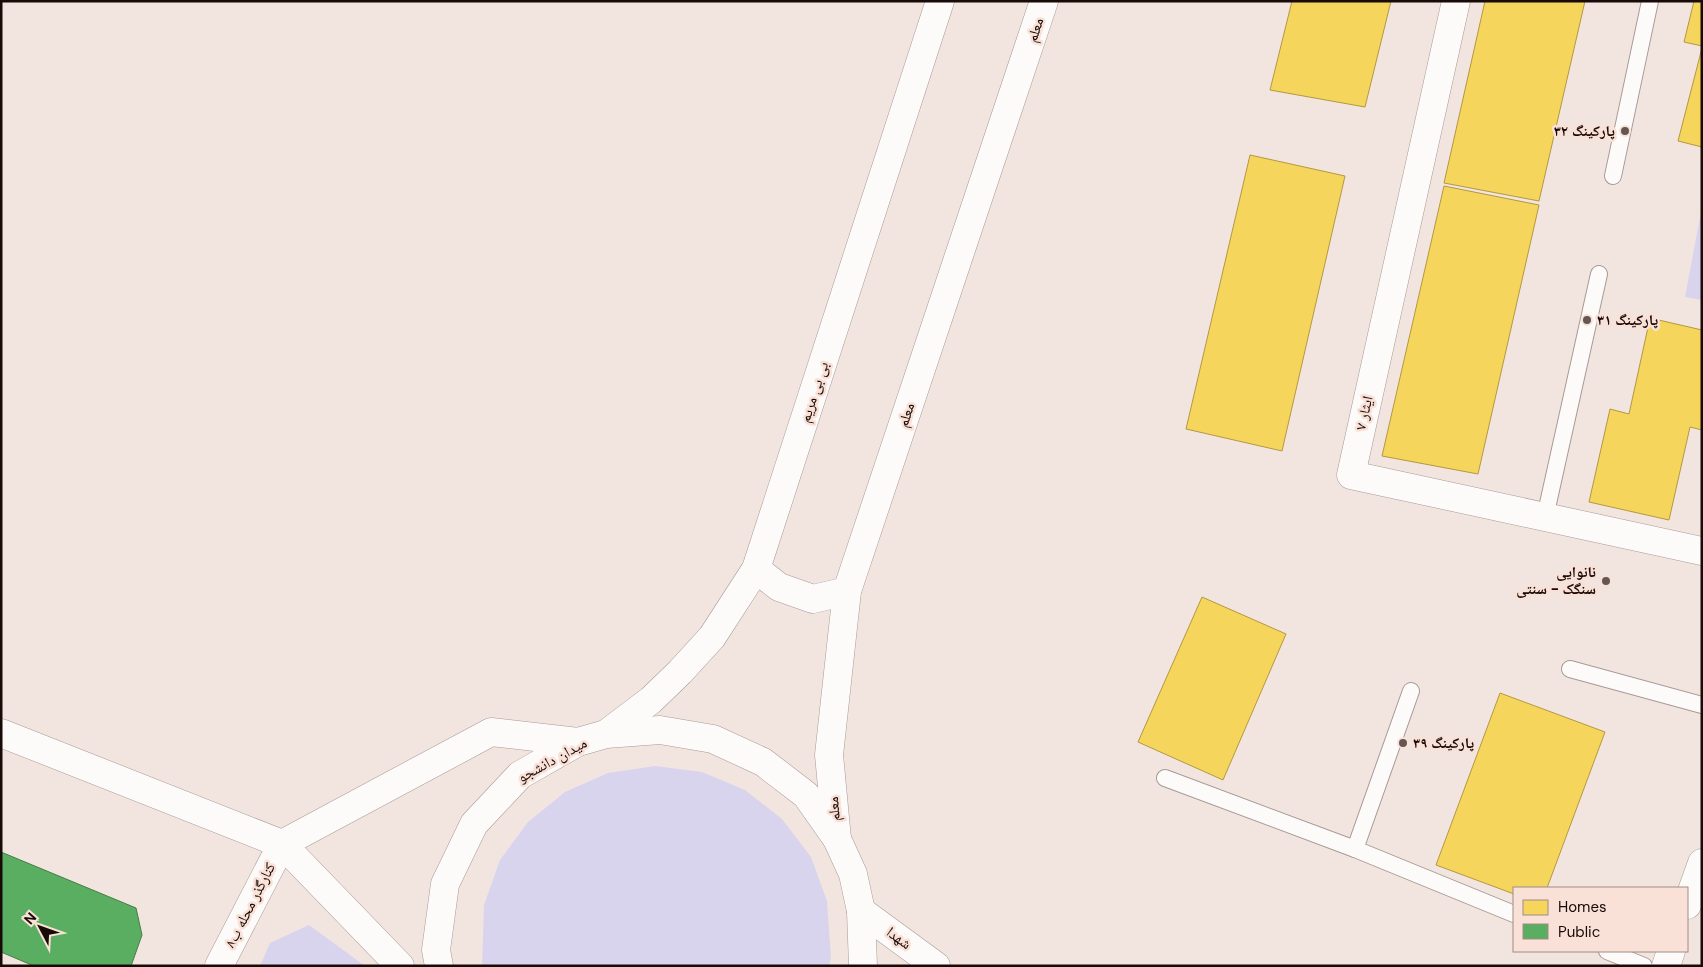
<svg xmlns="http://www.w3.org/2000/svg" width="1703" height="967" font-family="'DM Sans','Noto Naskh Arabic',sans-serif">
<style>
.green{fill:#d9d4ee}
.homes{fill:#f6d55c;stroke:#b39842}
.public{fill:#5aae61;stroke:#467d46}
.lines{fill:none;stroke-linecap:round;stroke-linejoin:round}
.lane-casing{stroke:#a89a95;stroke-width:18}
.street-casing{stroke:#a89a95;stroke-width:29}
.secondary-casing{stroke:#a89a95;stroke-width:29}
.lane{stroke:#fdfbfa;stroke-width:16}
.street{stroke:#fdfbfa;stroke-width:28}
.secondary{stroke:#fdfbfa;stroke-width:28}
.poi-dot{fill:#645652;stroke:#fae1d7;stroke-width:2}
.labels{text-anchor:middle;stroke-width:5;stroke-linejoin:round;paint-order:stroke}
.street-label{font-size:15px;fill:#180a06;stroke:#fae1d7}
.poi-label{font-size:15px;font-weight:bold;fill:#180a06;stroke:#fae1d7;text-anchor:end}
</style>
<rect width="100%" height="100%" fill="#f2e4df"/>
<!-- green -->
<g class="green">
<path d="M1702 207V300L1685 297Z"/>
<path d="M655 766 702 772 745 790 782 819 811 857 827 901 831 958 829 966H482L484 905 500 860 528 822 565 792 608 773Z"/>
<path d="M309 925 365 966H260L270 943Z"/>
</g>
<!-- homes -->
<g class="homes">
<path d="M1292 1H1391L1365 107 1270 90Z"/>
<path d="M1485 1H1585L1539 201 1444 183Z"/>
<path d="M1694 1H1702V46L1684 42Z"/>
<path d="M1702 48V147L1678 141Z"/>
<path d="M1250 155 1345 176 1282 451 1186 429Z"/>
<path d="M1444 186 1539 205 1478 474 1382 456Z"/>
<path d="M1650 318 1702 330V430L1690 427 1669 520 1589 502 1610 409 1629 414Z"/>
<path d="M1202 597 1286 634 1223 780 1138 742Z"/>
<path d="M1500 693 1605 732 1547 888H1514V894L1436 865Z"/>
</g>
<!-- public -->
<path class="public" d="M1 852 136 908 142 935 131 966H34L1 952Z"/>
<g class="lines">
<!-- lane casing -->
<g class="lane-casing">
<g id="lane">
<path d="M1613 176 1650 1"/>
<path d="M1545 517 1599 274"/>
<path d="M1570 669 1702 705"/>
<path d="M1165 778 1355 849 1514 914"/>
<path d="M1355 849 1411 691"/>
<path d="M1607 951 1644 966"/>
</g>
</g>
<!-- street casing -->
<g class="street-casing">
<g id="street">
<path d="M1456 1 1351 475 1702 551"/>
<path d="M1687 905 1702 863"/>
<path d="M1666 966 1671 951"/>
</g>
</g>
<!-- secondary casing -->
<g class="secondary-casing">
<g id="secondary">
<path d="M756 569 779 587 813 599 847 591"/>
<path d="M1 733 282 844 400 966"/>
<path d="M606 734 651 700 680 672 712 637 756 569 940 1"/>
<path d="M837 839 829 755 847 591 1044 1"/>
<path d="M282 844 491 732 578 742"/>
<path d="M861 911 936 966"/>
<path d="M219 966 282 844"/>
<path d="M439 966 436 950 445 884 474 824 520 775 578 742 606 734 660 730 713 739 763 762 806 795 837 839 853 874 861 911 863 966"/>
</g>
</g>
<!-- lane -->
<use href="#lane" class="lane"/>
<!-- street -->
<use href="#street" class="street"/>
<!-- secondary -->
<use href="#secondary" class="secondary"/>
</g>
<!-- markers -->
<g class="poi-dot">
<circle cx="1625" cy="131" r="5"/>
<circle cx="1587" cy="320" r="5"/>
<circle cx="1606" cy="581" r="5"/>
<circle cx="1403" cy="743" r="5"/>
</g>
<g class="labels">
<!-- street labels -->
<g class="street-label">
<text transform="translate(1035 30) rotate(-72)" y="5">معلم</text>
<text transform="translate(814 392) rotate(-72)" y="5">بی بی مریم</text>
<text transform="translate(1364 413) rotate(-77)" y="5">ایثار ۷</text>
<text transform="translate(906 415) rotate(-72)" y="5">معلم</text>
<text transform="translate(552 760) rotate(-29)" y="5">میدان دانشجو</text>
<text transform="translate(834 809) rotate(-95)" y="5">معلم</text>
<text transform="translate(250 905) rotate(-63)" y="5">کنارگذر محله ب۸</text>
<text transform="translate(899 938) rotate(36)" y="5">شهدا</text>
</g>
<!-- poi labels -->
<g class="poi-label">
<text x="1615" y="136">پارکینگ ۳۲</text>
<text x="1597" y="325" text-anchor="start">پارکینگ ۳۱</text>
<text x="1596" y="577">نانوایی<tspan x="1596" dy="17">سنگک - سنتی</tspan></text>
<text x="1413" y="748" text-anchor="start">پارکینگ ۳۹</text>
</g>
</g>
<!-- border -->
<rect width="1703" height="967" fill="none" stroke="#180a06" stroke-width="5"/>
<!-- legend -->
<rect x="1513" y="887" width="175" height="65" fill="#fae1d7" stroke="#a08b83"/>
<rect x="1523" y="900" width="25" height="15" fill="#f6d55c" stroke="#a08b83"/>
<text x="1558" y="912" font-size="15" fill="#180a06">Homes</text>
<rect x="1523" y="924" width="25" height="15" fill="#5aae61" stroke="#a08b83"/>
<text x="1558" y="937" font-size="15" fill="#180a06">Public</text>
<!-- north arrow -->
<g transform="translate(40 927) rotate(311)" stroke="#fae1d7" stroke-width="4" paint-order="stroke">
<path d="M0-4L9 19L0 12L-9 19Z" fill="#180a06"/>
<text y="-8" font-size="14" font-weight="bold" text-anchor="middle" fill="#180a06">N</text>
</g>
</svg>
